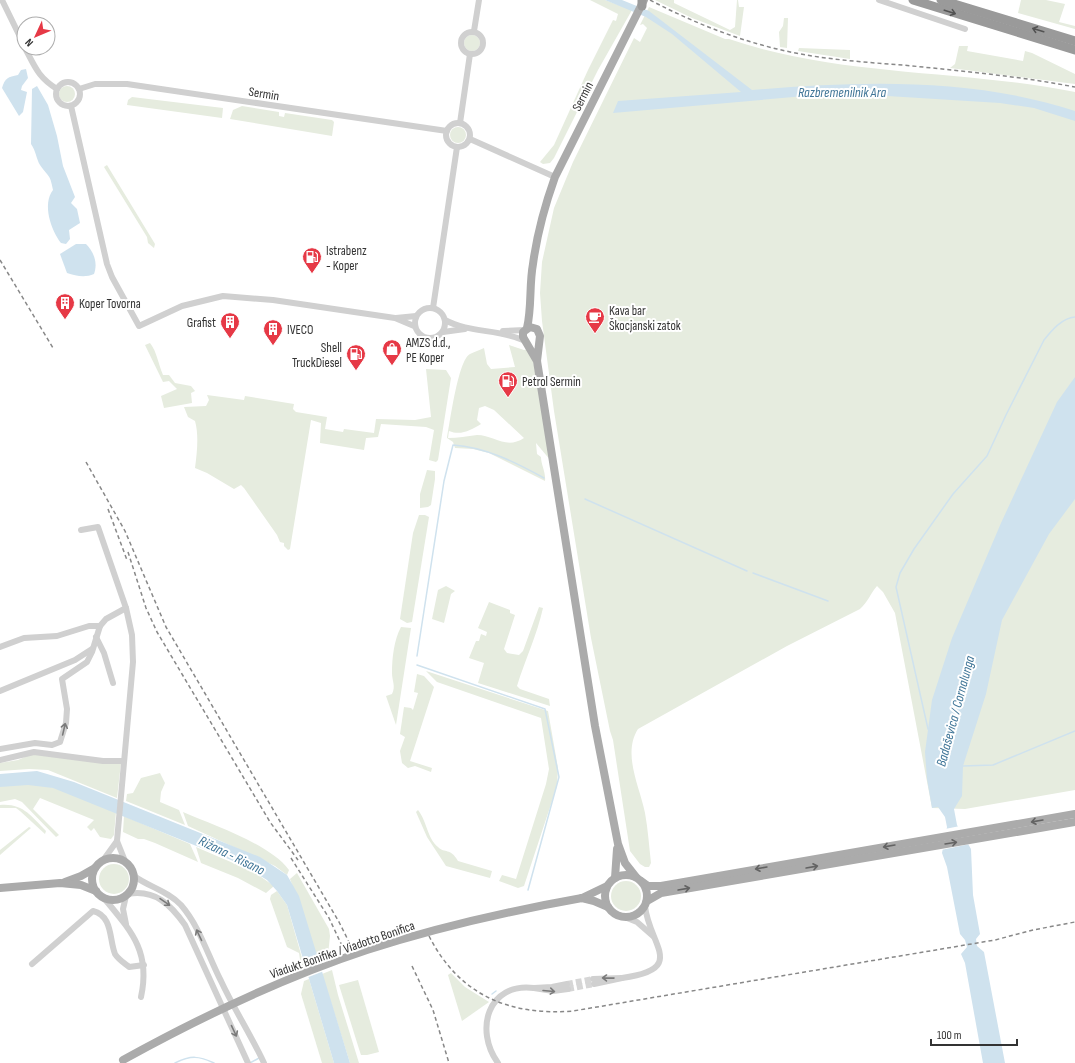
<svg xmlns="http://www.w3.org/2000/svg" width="1075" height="1063" font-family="'Sofia Sans Condensed',sans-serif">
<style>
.green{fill:#e6ecdf;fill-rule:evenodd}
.water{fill:#cfe2ee}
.pier{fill:#fff}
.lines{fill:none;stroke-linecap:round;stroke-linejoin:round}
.stream{stroke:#cfe2ee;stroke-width:1.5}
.minor-tunnel{stroke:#d6d6d6;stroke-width:6;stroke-dasharray:6 3;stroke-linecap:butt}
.minor{stroke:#d0d0d0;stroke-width:6}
.major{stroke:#ababab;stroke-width:8}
.highway{stroke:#9a9a9a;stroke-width:9}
.rail{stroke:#888;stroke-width:1.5;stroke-dasharray:4 3;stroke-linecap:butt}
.major-bridge{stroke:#ababab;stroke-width:8}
.oneway{stroke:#525252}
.oneway2{stroke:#7a7a7a}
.oneway3{stroke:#636363}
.labels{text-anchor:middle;stroke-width:4;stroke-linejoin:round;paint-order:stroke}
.street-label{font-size:13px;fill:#333;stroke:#fff}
.poi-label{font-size:13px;fill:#333;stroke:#fff;text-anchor:start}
.water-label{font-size:14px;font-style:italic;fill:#3f7597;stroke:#fff}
</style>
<rect width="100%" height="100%" fill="#fff"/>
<!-- green -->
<g class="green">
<path d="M590 0H605L632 10 598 70 554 158 550 163 543 164 540 162 554 145 588 70 613 20 616 21 618 14Z"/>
<path d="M655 0H674V3L730 30 735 27 737 0H738L739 7H744L740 36 692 18Z"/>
<path d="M1021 0H1046L1065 4 1059 22 1075 26V29L1018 13Z"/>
<path d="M649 7 725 39H729C841 77 961 69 1075 92V790L965 809 932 808 895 613 883 592 877 586C870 594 868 602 860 609L787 646 638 729C622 754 640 787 645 813 648 829 649 846 651 863L649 867H645L640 864 630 851 613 740 610 731 591 638 554 411 542 321 540 293 542 262 554 208 573 162 634 38 640 42 647 28 643 24 640 25Z"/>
<path d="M784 18H788L787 48 780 47 779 32 783 26Z"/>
<circle cx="472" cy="43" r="8"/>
<path d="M959 46H968L967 51 1023 61 1025 51 1032 53 1075 74V84L950 68 955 64Z"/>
<path d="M799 48 850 50V59L798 51Z"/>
<circle cx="67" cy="94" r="8"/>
<path d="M132 97 223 108 222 118 127 105 128 100Z"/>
<path d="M242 106 279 112V116L284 117 285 113 332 120 334 122 332 136 230 119 233 110Z"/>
<circle cx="458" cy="135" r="8"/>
<path d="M107 165 155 244 154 248 148 243 147 237 104 167Z"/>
<path d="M150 343C157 352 158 363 163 375H169L175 383 191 386 195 391 191 393 192 403 164 408 161 396 177 389 169 381 163 382 145 345Z"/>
<path d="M509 345 524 350 531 349 551 461 536 443 537 454 541 457C541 465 546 472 545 481L489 453 473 449 455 448 453 442 447 438C450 423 458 360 470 354 474 352 480 350 484 348L487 364 491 369 515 367ZM485 406 494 410 524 438C506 450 494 435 477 435 467 436 458 438 448 438L449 431C461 436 471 430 481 424L477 420 479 408Z"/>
<path d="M426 369 446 370 451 378 438 460 436 462 429 460 434 430 426 427 381 424 378 437 366 438 364 450 320 443 321 423 311 420 290 549 288 550 284 546V543L280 542 277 535 244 488 241 485 234 489 207 473 195 468C197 453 199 435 195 421L188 417 184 407 206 406 209 400 207 395 244 400 245 396 294 404 293 409 296 412 327 417 325 429 343 432 344 429 374 433 376 419 415 420 431 417Z"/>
<path d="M427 470 435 471V479L431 505 428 507 420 508V494Z"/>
<path d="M419 515H425L429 517 412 622 407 623 400 619 413 533Z"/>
<path d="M446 586 455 591 451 594 444 623 432 619 438 590Z"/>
<path d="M489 602 510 610V613L515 615 504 649 507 653 519 655 523 651 539 607 543 608C537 635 525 660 517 686L520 689 549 699 550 706 478 683 484 663 469 658 476 641H479L481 634 486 636 487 632 478 628Z"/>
<path d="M401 627 411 628 396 725 386 696 392 694C396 686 392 681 392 673 392 658 394 640 401 627Z"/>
<path d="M426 671 548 711 558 768 557 786 524 886 518 888 499 881 502 875 516 879 546 784 549 769 541 718 437 682Z"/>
<path d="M417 674 424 676 434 687 410 761 432 768 431 772 415 766 408 768 402 763 400 751 405 737 400 734 404 707 411 708 413 710 418 693 414 692Z"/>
<path d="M34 753 121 763 117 798 48 770 29 769 0 771V763L18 760Z"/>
<path d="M160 773 165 783 161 792 160 802 179 810 185 825 126 801 127 794 133 793 141 778Z"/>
<path d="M37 784 68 791 116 812 114 835 111 839 100 837 94 828 91 831 87 827 94 820 40 798 33 809 59 835 56 837 22 802 15 799 0 802V785Z"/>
<path d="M0 805C23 803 31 816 46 831L45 834 20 811 16 808H0Z"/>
<path d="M418 810C427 821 427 838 438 847 445 854 450 847 458 861L492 871 490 878 446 866 427 837 416 812Z"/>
<path d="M183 812C213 825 270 844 289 870L287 875 275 866 188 826Z"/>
<path d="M124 816 190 844 198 862 155 843 144 839H138L123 832Z"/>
<path d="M29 827 31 828 0 855V850Z"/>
<path d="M196 847 254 872 274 886 266 893 238 878 201 863Z"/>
<circle cx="114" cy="879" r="15"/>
<path d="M297 873 329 929 330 936 328 955 318 959 290 879Z"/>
<circle cx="626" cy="896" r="15"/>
<path d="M277 891 287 905 304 965 301 966 299 953 287 947 270 899 271 895Z"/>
<path d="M332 970 338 995 359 1063H350L322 974Z"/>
<path d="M451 973 465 987 489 1002 462 1021 448 975Z"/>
<path d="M309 979 334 1063H322L301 994 304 981Z"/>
<path d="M358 980 379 1052 367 1055H361L359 1049 339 985Z"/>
</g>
<!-- water -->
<g class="water">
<path d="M605 0H622L649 11 752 90C859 81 972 77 1075 111V121L1034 108 1000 103 839 93 613 113 618 101 741 92 672 34 646 17Z"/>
<path d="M26 69 28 78 22 86 21 90 27 92 23 112 19 116 2 88C5 78 8 77 18 75L21 70Z"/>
<path d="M37 86 48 105 57 136 63 166 75 197 71 203 77 209 80 223 69 230 70 239 66 244 61 243C51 230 42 204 53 190 50 173 48 177 40 165 36 158 36 151 31 144L32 89Z"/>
<path d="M76 244H86C94 252 98 263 94 274 85 278 76 276 67 273L60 254Z"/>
<path d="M1075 377V499L1049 534 1002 620 986 694 963 766 962 796 954 809 957 825 971 849 973 895 980 934 976 939 977 946 984 952 1005 1063H983L965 963 961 954 967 947 965 940 960 934 947 867 942 853 947 827 945 817 938 807 932 808 927 779 925 752 932 700 952 638 1001 523 1057 402Z"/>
<path d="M37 771 74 782 260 857 287 875 299 896 350 1063H334L287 905 277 891 267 880 254 872 231 860 53 788 28 785 0 787V774Z"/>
</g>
<!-- pier -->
<g class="pier">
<path d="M960 826 970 844 941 850 945 829Z"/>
<path d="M321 960 324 971 306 978 303 967Z"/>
</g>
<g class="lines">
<!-- stream -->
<g class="stream">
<path d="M585 499 747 571"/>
<path d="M753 573 828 601"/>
<path d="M417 656 444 481 453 445C485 447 515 462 544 478"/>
<path d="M417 665 545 709 559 777 528 890"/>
<path d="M928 729 896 587 900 573 914 549 953 494 987 456 1006 415 1044 340C1052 330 1062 318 1075 317"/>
<path d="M963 766 993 765 1075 731"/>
<path d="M492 994 496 991"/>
<path d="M175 1063C191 1055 199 1056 214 1063"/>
<path d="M250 1063 259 1058"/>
</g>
<!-- minor-tunnel -->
<g class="minor-tunnel">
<path d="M567 984 593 979"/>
<path d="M568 989 594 984"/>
</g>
<!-- minor -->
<g class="minor">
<path d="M2 0 24 45"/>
<path d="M879 0 965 29"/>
<path d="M474 31 479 0"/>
<circle cx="472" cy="43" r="11"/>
<path d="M25 48C35 67 38 77 57 89"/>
<circle cx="68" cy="94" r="12"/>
<path d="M79 89 95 84H127L447 131"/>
<path d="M71 106 107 264 112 277 139 326 182 306 223 296 273 300 395 318 414 326"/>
<circle cx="458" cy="135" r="12"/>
<path d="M460 123 470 54"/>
<path d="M470 139 555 177"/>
<circle cx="430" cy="323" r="15"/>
<path d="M433 308 457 147"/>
<path d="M396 318 416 316"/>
<path d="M445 320C469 333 498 329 523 340"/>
<path d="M503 331 525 330"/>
<path d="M443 332 465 329"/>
<path d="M81 530 98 527 126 608 132 635 133 662 117 841 125 861"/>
<path d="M96 637 104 653 113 683"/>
<path d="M0 647 24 638 57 636 89 626H100"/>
<path d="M0 691 75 660 92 649"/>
<path d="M0 749 35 743 52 745 60 742 66 723 67 709 62 679 87 662 92 652 100 626 106 619 126 608"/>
<path d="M0 760 34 752 103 761H124"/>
<path d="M104 859 117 841"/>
<path d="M134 876C149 887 168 891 181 905 200 927 208 956 221 981 234 1009 251 1035 264 1063"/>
<path d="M128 894C155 889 171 905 185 925L248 1063"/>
<path d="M126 896 123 909 126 924"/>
<path d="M103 897C131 931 151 951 141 997"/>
<path d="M627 918 637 922 653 936"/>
<path d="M32 964 93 911C113 916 109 939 115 954 118 959 124 963 129 967L144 965"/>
<path d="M622 978C688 969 649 945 645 906"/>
<path d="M593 979 622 978 594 984"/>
<path d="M567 984 552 987 534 988 553 991 568 989"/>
<path d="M498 1063C474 1030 488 982 534 988"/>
</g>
<!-- major -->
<g class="major">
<path d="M527 328C532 307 529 285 533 264 537 234 545 205 555 177L644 0"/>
<path d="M537 361 523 337V332L530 327 537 329 540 336 537 361 595 726 618 844 625 863 636 877"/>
<circle cx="113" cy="879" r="21"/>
<circle cx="626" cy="896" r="21"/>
<path d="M615 878 617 849"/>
<path d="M641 881 648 886H661L1075 814"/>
<path d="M65 882 81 876 95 868"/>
<path d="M0 888 60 883 81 885 96 891"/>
<path d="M582 898 607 886"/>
<path d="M582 898 594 901 608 907"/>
<path d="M647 901 661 893 1075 822"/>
</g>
<!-- highway -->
<g class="highway">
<path d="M913 0 1075 50"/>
<path d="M941 0 1075 41"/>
<path d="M642 6V0"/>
</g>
<!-- rail -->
<g class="rail">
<path d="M650 0C690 21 732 38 777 49 818 59 861 62 903 65 961 71 1018 76 1075 87"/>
<path d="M0 260 53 348"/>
<path d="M86 462 125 531 166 627 339 922 352 948"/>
<path d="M108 509 127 560"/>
<path d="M128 552 146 608 157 632 270 822 298 860"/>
<path d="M291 858 329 918 344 950"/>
<path d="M429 936C459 995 509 1016 573 1011L995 940 1033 930 1075 922"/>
<path d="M412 966 433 1010 449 1063"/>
</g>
<!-- major-bridge -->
<path class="major-bridge" d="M123 1060C201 1017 282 978 367 950 438 927 509 911 582 898"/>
</g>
<!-- one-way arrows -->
<defs><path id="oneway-shaft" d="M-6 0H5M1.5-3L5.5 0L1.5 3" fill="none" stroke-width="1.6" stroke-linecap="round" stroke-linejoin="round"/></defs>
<g class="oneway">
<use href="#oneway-shaft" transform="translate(950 12) rotate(18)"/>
<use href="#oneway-shaft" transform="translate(1038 30) rotate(-163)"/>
</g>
<g class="oneway2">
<use href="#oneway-shaft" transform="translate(64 729) rotate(-77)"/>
<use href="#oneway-shaft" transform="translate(165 902) rotate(35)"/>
<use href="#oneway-shaft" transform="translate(199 935) rotate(-115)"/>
<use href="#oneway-shaft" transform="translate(608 978) rotate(-179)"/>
<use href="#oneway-shaft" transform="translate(549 991) rotate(5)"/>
<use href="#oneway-shaft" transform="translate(234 1031) rotate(65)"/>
</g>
<g class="oneway3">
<use href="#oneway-shaft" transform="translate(1037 821) rotate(170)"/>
<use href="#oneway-shaft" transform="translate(951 843) rotate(-9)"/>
<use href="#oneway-shaft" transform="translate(889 846) rotate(170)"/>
<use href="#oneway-shaft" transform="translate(812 867) rotate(-10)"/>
<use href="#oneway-shaft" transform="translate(761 868) rotate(170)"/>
<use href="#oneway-shaft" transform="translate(684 889) rotate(-10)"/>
</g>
<!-- icons -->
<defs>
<g id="fuel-pin" transform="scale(1)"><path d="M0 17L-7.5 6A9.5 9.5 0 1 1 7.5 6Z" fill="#e63946" stroke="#fff"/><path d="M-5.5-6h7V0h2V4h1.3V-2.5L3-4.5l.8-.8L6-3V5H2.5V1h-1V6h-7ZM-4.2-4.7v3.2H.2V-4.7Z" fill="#fff"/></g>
<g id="building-pin" transform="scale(1)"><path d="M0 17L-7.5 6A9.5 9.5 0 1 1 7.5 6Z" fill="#e63946" stroke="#fff"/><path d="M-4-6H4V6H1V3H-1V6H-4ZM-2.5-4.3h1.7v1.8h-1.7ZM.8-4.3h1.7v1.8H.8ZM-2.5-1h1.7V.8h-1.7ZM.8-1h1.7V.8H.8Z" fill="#fff"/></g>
<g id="cafe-pin" transform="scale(1)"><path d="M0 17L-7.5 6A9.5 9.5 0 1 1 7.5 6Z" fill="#e63946" stroke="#fff"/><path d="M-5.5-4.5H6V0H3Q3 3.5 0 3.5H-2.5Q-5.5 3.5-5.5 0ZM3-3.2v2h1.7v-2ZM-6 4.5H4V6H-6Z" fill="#fff"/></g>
<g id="shop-pin" transform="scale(1)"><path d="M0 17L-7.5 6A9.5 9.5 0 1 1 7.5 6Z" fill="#e63946" stroke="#fff"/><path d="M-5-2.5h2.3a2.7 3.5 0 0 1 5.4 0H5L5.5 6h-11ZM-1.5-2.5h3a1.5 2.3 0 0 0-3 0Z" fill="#fff"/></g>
</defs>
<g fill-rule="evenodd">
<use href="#fuel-pin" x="312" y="257"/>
<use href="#building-pin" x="65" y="303"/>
<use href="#cafe-pin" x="595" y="317"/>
<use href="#building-pin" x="230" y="322"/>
<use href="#building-pin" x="273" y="329"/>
<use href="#shop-pin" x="392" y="349"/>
<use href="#fuel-pin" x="356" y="354"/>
<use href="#fuel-pin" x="508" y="381"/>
</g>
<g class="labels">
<!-- street labels -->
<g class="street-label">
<text transform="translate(264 93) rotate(9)" y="5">Sermin</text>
<text transform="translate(582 96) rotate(-63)" y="5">Sermin</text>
<text transform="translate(342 949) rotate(-19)" y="5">Viadukt Bonifika / Viadotto Bonifica</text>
</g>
<!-- poi labels -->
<g class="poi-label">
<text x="326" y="255">Istrabenz<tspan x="326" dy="15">- Koper</tspan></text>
<text x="79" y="308">Koper Tovorna</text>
<text x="609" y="315">Kava bar<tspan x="609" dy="15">Škocjanski zatok</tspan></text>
<text x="216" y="327" text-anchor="end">Grafist</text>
<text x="287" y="334">IVECO</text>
<text x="406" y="347">AMZS d.d.,<tspan x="406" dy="15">PE Koper</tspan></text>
<text x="342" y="352" text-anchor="end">Shell<tspan x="342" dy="15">TruckDiesel</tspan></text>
<text x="522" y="386">Petrol Sermin</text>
</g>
<!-- water labels -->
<g class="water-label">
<text x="842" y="97">Razbremenilnik Ara</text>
<text transform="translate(955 711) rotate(-75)" y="5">Badaševica / Cornalunga</text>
<text transform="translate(232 855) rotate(26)" y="5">Rižana - Risano</text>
</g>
</g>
<!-- north arrow -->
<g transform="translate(36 36) rotate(226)"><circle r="19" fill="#ffffff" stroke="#adadad"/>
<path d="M0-3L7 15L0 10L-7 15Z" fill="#e63946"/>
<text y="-6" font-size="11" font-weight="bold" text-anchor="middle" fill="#333333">N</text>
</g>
<!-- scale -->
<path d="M931 1039v6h86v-6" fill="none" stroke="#333333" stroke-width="2"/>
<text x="937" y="1039" font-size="12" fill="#333333" stroke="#ffffff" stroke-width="3" paint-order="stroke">100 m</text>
</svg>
